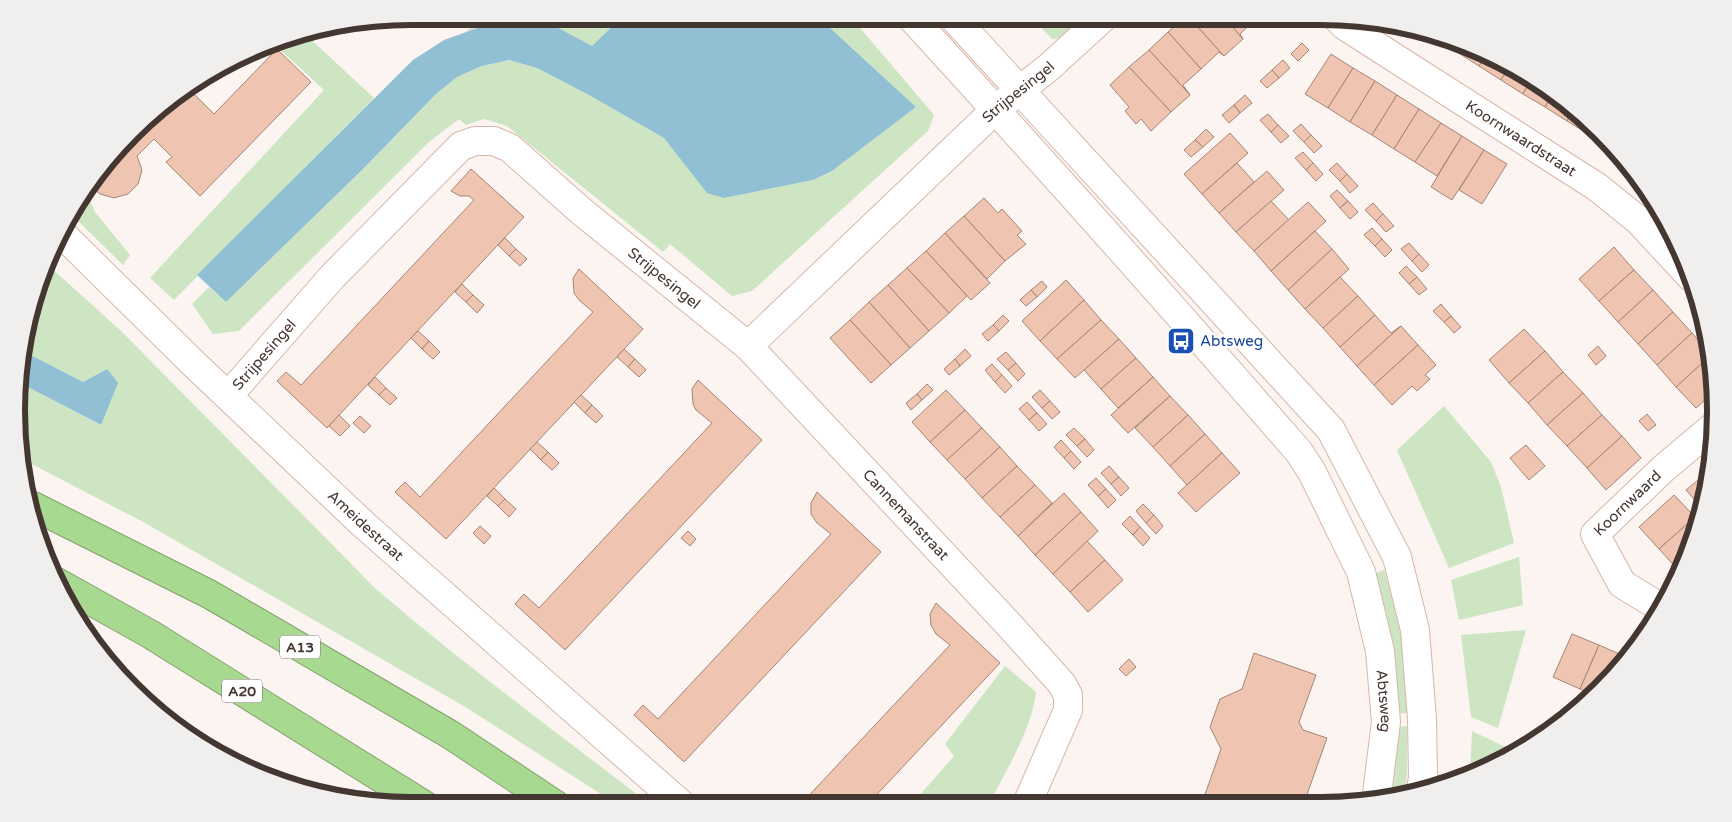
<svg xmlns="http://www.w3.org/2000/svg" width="1732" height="822" font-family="'Varela Round',sans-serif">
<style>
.green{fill:#cde5c2}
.water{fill:#91bfd3}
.building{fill:#efc4b0;stroke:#a58576}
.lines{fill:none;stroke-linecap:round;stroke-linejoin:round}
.minor-casing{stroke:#d8b6a6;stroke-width:30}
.highway-casing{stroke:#84a16e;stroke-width:30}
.minor{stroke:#fff;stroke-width:28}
.highway{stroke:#a7da90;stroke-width:28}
.labels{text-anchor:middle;stroke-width:5;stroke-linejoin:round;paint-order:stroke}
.shield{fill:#fff;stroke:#7c726e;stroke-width:1}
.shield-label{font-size:14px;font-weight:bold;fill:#443630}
.street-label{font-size:15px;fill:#443630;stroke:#fff}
.transit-label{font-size:15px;fill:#164399;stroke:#fff;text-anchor:start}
.rim{fill:none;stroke:#443630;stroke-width:6}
</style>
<rect width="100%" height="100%" fill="#fbf4f1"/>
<!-- green -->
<g class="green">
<path d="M481 16H623L592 47 549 23 503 19 466 32Z"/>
<path d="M817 16H850L934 115 928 131 752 291 732 296 670 244 663 252 507 126 484 119 466 125 459 119 429 142 239 331 213 334 192 304 209 287 226 302 362 170 436 94 457 77 482 66 509 60 537 68 589 95 664 138 707 192 724 198 813 180 832 171 916 107Z"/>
<path d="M1030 16H1085L1061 38 1052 39Z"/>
<path d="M305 34 374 98 174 300 150 278 324 90 273 43 284 37Z"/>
<path d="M86 191 95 212 130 255 123 265 70 213Z"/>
<path d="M49 266 120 330 376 589C464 665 559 734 651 805H618L467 708 145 523 20 458 22 384 100 425 107 369 83 382 23 351 24 334Z"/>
<path d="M1444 406 1491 462 1501 487 1514 543 1449 568 1397 450Z"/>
<path d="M1519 557 1523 605 1459 620 1451 580Z"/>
<path d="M1384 570 1399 618 1406 665 1407 713 1395 714 1393 665 1387 620 1373 574Z"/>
<path d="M1526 630 1498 728 1471 717 1461 635Z"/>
<path d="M1005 666 1036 692C1032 728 1006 771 989 804H912L954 756 945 744Z"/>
<path d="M1407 726V773L1405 794 1392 797 1395 771V727Z"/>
<path d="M1472 731 1514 751V752L1470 776Z"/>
</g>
<!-- water -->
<g class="water">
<path d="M623 16H817L916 107 832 171 813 180 724 198 707 193 664 138 589 95 537 68 509 60 482 66 457 77 436 94 362 170 226 302 197 275 413 60 444 40 503 19 549 23 592 46Z"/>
<path d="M23 351 83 382 107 369 118 383 101 425 22 384Z"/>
</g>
<!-- building -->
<g class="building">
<path d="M1186 16H1188L1224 56 1219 52 1201 69 1168 32Z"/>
<path d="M1188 16H1223L1243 39 1224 56Z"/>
<path d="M1223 16H1257L1266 26 1257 18 1240 34 1243 39Z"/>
<path d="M1257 16H1277L1266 26Z"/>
<path d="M1168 32 1201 69 1183 85 1190 95 1149 50Z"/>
<path d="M1302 43 1309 50 1298 61 1291 54Z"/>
<path d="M1462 43 1472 46 1487 54 1479 66 1457 52Z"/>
<path d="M277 49 311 82 200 196 166 162 172 157 154 139 137 156 142 170 138 184 128 194 114 198 100 194 90 185 114 151 121 144 128 146 144 129 141 126 170 98 188 88 214 114Z"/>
<path d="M1149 50 1190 95 1171 112 1129 67Z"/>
<path d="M1331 54 1353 68 1328 108 1305 94Z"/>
<path d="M1487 54 1510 66 1501 80 1479 66Z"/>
<path d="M1283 60 1290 68 1279 78 1272 70Z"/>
<path d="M1510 66 1532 78 1523 94 1501 80Z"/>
<path d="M1129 67 1171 112 1151 131 1141 119 1136 124 1125 111 1129 107 1110 85Z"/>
<path d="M1353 68 1375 81 1350 122 1328 108Z"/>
<path d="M1272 70 1279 78 1267 88 1260 81Z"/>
<path d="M1532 78 1553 94 1545 107 1523 94Z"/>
<path d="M1375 81 1397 95 1372 135 1350 122Z"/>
<path d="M1553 94 1573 110 1567 121 1545 107Z"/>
<path d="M1245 95 1252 103 1240 113 1234 105Z"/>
<path d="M1397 95 1419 109 1394 149 1372 135Z"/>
<path d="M1234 105 1240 113 1229 123 1222 115Z"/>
<path d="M1419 109 1441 123 1415 162 1394 149Z"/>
<path d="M1573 110 1593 126 1588 134 1567 121Z"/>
<path d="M1268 114 1278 125 1271 132 1260 120Z"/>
<path d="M1441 123 1462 136 1437 176 1415 162Z"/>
<path d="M1301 124 1311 135 1304 142 1293 131Z"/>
<path d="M1278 125 1289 136 1281 143 1271 132Z"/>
<path d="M1593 126 1612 146 1610 148 1588 134Z"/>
<path d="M1206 129 1214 137 1203 147 1195 140Z"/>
<path d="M1230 133 1248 153 1202 194 1184 174Z"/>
<path d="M1311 135 1322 146 1314 153 1304 142Z"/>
<path d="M1462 136 1484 150 1452 200 1431 187Z"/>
<path d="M1195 140 1203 147 1191 157 1184 150Z"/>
<path d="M1484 150 1507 164 1482 204 1459 190Z"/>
<path d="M1303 152 1313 163 1306 170 1295 158Z"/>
<path d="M1237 163 1254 182 1219 213 1202 194Z"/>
<path d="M1313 163 1323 174 1316 181 1306 170Z"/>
<path d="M1337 163 1347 174 1340 181 1329 170Z"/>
<path d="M471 169 524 217 327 428 277 381 286 372 301 385 474 200 469 196H460L451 191Z"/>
<path d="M1267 171 1284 190 1236 232 1219 213Z"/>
<path d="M1347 174 1358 186 1350 193 1340 181Z"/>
<path d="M1337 190 1348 201 1340 208 1330 196Z"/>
<path d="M984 198 998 213 1002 209 1022 231 1017 235 1026 244 1005 261 964 216Z"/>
<path d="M1271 201 1289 220 1254 251 1236 232Z"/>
<path d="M1348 201 1358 212 1350 219 1340 208Z"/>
<path d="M1308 202 1326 221 1271 271 1254 251Z"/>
<path d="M1373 203 1383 214 1376 221 1365 210Z"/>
<path d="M1383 214 1394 226 1386 232 1376 221Z"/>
<path d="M964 216 1005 261 987 279 945 233Z"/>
<path d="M1372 228 1382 239 1375 246 1364 235Z"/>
<path d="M1315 231 1332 249 1288 290 1271 271Z"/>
<path d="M945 233 990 283 971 300 926 251Z"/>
<path d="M505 238 516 249 509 256 498 245Z"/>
<path d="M1382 239 1392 250 1385 257 1375 246Z"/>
<path d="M1409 243 1419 254 1412 261 1401 249Z"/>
<path d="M1614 247 1634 270 1599 301 1579 279Z"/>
<path d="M516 249 527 259 520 266 509 256Z"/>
<path d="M1332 249 1349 269 1305 309 1288 290Z"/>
<path d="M926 251 967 296 949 313 907 268Z"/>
<path d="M1419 254 1429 265 1422 272 1412 261Z"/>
<path d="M1406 266 1417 277 1409 284 1399 273Z"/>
<path d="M907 268 949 313 929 331 888 285Z"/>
<path d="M579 269 643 329 446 539 395 492 405 482 420 497 593 312 579 300 574 293 573 278Z"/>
<path d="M1634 270 1653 290 1618 322 1599 301Z"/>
<path d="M1340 277 1358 296 1323 328 1305 309Z"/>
<path d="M1417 277 1427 289 1419 295 1409 284Z"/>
<path d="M1066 280 1084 300 1040 341 1022 321Z"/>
<path d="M1042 281 1047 287 1037 297 1031 290Z"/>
<path d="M462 284 473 295 466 302 455 292Z"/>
<path d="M888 285 929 331 910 348 869 302Z"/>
<path d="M1031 290 1037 297 1026 306 1020 300Z"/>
<path d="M1653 290 1673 312 1638 344 1618 322Z"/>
<path d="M473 295 484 305 477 313 466 302Z"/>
<path d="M1358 296 1375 315 1340 347 1323 328Z"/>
<path d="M1084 300 1101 320 1057 359 1040 341Z"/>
<path d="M869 302 910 348 891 365 850 320Z"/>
<path d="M1441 304 1451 316 1444 322 1433 311Z"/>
<path d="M1673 312 1692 333 1657 365 1638 344Z"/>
<path d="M1003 315 1009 321 999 331 993 325Z"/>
<path d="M1375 315 1391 333 1401 326 1357 366 1340 347Z"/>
<path d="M1451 316 1461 327 1454 333 1444 322Z"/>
<path d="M850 320 891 365 871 383 830 338Z"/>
<path d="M1101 320 1119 339 1075 378 1057 359Z"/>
<path d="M993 325 999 331 988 341 982 334Z"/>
<path d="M1401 326 1418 345 1374 385 1357 366Z"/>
<path d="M1524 329 1545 351 1509 383 1489 360Z"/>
<path d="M418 331 429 341 422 349 411 338Z"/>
<path d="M1692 333 1710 353V356L1676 387 1657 365Z"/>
<path d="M1119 339 1136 358 1101 389 1084 370Z"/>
<path d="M429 341 440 352 433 359 422 349Z"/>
<path d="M1418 345 1436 365 1425 375 1430 379 1417 391 1412 386 1392 405 1374 385Z"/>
<path d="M1598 346 1606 356 1596 365 1588 355Z"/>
<path d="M624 349 635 359 628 367 617 357Z"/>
<path d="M965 349 971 356 960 366 955 359Z"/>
<path d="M1545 351 1563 372 1528 403 1509 383Z"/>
<path d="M1006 352 1016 363 1008 370 997 359Z"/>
<path d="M1710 356 1714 392 1696 408 1676 387Z"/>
<path d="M1136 358 1153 377 1118 408 1101 389Z"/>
<path d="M635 359 646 370 639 377 628 367Z"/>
<path d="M955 359 960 366 949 375 944 369Z"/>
<path d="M1016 363 1025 374 1018 381 1008 370Z"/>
<path d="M992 364 1002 375 995 382 985 370Z"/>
<path d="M1563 372 1583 393 1547 425 1528 403Z"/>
<path d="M1002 375 1012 386 1005 393 995 382Z"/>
<path d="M375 377 386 388 379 395 368 385Z"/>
<path d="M1153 377 1170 396 1128 433 1111 415Z"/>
<path d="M698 380 762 440 565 650 515 604 524 594 539 608 712 423 696 410 693 404 692 389Z"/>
<path d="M927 384 933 390 922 400 917 394Z"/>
<path d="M386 388 397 398 390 405 379 395Z"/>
<path d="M946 390 965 410 930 442 912 422Z"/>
<path d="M1040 390 1050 401 1042 408 1032 397Z"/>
<path d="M1583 393 1602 415 1567 446 1547 425Z"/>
<path d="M917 394 922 400 911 410 906 403Z"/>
<path d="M581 395 592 405 585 413 574 402Z"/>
<path d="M1170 396 1188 415 1153 447 1135 428Z"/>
<path d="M1050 401 1060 412 1052 419 1042 408Z"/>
<path d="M1027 402 1037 413 1029 420 1019 409Z"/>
<path d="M592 405 603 416 596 423 585 413Z"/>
<path d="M965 410 982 428 947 460 930 442Z"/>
<path d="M1037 413 1047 424 1039 431 1029 420Z"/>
<path d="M1647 414 1656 425 1648 431 1639 421Z"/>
<path d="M339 415 350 426 340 436 329 426Z"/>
<path d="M1188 415 1205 434 1170 466 1153 447Z"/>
<path d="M1602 415 1622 436 1587 468 1567 446Z"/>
<path d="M360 416 371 426 364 433 353 423Z"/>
<path d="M982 428 1000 447 965 479 947 460Z"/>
<path d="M1074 428 1085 439 1077 446 1066 435Z"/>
<path d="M1205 434 1222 453 1187 485 1170 466Z"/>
<path d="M1622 436 1641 458 1606 490 1587 468Z"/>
<path d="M1085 439 1094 450 1087 457 1077 446Z"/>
<path d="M1061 440 1071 451 1064 458 1054 447Z"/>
<path d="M537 442 548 452 541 460 530 449Z"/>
<path d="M1526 445 1545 466 1529 480 1510 458Z"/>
<path d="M1000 447 1017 466 982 498 965 479Z"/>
<path d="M1071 451 1081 462 1074 469 1064 458Z"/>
<path d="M548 452 559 463 552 470 541 460Z"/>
<path d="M1222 453 1240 473 1196 512 1178 493Z"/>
<path d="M1017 466 1035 485 1000 517 982 498Z"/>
<path d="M1109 466 1119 477 1111 484 1101 473Z"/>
<path d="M1703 476 1709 482 1702 508 1686 490Z"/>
<path d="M1119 477 1129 488 1121 496 1111 484Z"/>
<path d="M1096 478 1106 489 1098 496 1088 485Z"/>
<path d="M1035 485 1052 503 1018 536 1000 517Z"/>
<path d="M494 488 505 499 498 506 487 496Z"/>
<path d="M1106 489 1116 500 1108 508 1098 496Z"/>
<path d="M817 492 881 552 684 762 634 715 643 705 658 719 831 534 817 523 811 514V503Z"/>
<path d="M1064 493 1081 512 1035 555 1018 536Z"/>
<path d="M1674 495 1695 517 1659 549 1639 527Z"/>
<path d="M505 499 516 509 509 517 498 506Z"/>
<path d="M1143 504 1154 515 1146 523 1136 511Z"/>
<path d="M1081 512 1098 531 1053 574 1035 555Z"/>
<path d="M1154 515 1163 526 1156 534 1146 523Z"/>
<path d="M1130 516 1140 527 1133 535 1122 524Z"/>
<path d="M1695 517 1698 521 1686 562 1679 571 1659 549Z"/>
<path d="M480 526 491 536 484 544 473 533Z"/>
<path d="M1140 527 1150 538 1143 546 1133 535Z"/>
<path d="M688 531 696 539 690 546 681 538Z"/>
<path d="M1087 541 1105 560 1070 592 1053 574Z"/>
<path d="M1105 560 1123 580 1088 612 1070 592Z"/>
<path d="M936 603 1000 663 868 804H801L950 645 936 634 931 625 930 614Z"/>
<path d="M1572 634 1599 645 1580 689 1553 677Z"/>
<path d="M1599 645 1626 657 1624 662 1592 694 1580 689Z"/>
<path d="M1254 653 1316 675 1299 722 1303 730 1327 738 1304 803H1202L1221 749 1210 727 1220 699 1242 689Z"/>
<path d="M1129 659 1136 667 1126 676 1119 669Z"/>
</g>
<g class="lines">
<!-- minor casing -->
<g class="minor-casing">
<g id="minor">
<path id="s1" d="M910 16C1042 160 1171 305 1299 452L1312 472 1361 572 1380 651 1386 722 1376 802"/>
<path d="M952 16 1331 430 1397 557 1415 630 1422 719 1423 778 1421 789"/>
<path id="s2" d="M1337 18 1345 26 1597 187 1638 220 1691 277"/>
<path id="s3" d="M62 234 195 365 363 524 682 805"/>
<path id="s4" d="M748 346 996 109 1048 68 1105 16"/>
<path id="s5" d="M228 396 332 277 461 146 475 141H494L510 148 581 211 748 346 1011 627 1062 684 1068 695V710L1027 804"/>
<path id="s6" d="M1660 607 1622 584 1595 534 1664 468 1714 426"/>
</g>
</g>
<!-- highway casing -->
<g class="highway-casing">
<g id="highway">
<path d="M33 506 209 594 451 735 556 805"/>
<path d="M55 581 150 634 426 806"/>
</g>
</g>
<!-- minor -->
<use href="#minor" class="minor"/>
<!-- highway -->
<use href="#highway" class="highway"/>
</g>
<!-- icons -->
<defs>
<g id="bus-square" transform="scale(1.4375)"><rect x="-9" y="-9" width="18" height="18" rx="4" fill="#1a4fb4" stroke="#fff"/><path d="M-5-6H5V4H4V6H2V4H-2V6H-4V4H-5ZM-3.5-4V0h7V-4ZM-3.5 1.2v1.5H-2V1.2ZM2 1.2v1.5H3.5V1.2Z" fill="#fff"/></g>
</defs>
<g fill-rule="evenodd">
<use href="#bus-square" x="1181" y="341"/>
</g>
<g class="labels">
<!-- shield labels -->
<g class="shield">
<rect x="280" y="635.5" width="40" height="23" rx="4"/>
<rect x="222" y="679.5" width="40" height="23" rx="4"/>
</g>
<g class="shield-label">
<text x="300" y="652">A13</text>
<text x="242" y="696">A20</text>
</g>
<!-- street labels -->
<g class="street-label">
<text dy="5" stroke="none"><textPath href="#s4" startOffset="371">Strijpesingel</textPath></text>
<text dy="5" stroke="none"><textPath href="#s2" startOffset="220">Koornwaardstraat</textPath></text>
<text dy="5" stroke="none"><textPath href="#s5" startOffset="595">Strijpesingel</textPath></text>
<text dy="5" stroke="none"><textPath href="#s5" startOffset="55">Strijpesingel</textPath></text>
<text dy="5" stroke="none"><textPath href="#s6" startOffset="146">Koornwaard</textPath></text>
<text dy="5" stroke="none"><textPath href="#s5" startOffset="934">Cannemanstraat</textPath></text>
<text dy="5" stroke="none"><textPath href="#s3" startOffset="421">Ameidestraat</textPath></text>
<text dy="5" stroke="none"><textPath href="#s1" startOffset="851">Abtsweg</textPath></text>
</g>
<!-- transit labels -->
<g class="transit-label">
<text x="1200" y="346">Abtsweg</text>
</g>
</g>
<!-- crop -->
<path d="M0 0H1732V822H0ZM411 25H1321A386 386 0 0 1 1707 411V411A386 386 0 0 1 1321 797H411A386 386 0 0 1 25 411V411A386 386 0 0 1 411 25Z" fill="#f0efee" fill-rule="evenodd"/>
<path class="rim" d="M411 25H1321A386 386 0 0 1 1707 411V411A386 386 0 0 1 1321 797H411A386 386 0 0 1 25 411V411A386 386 0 0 1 411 25Z"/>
</svg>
